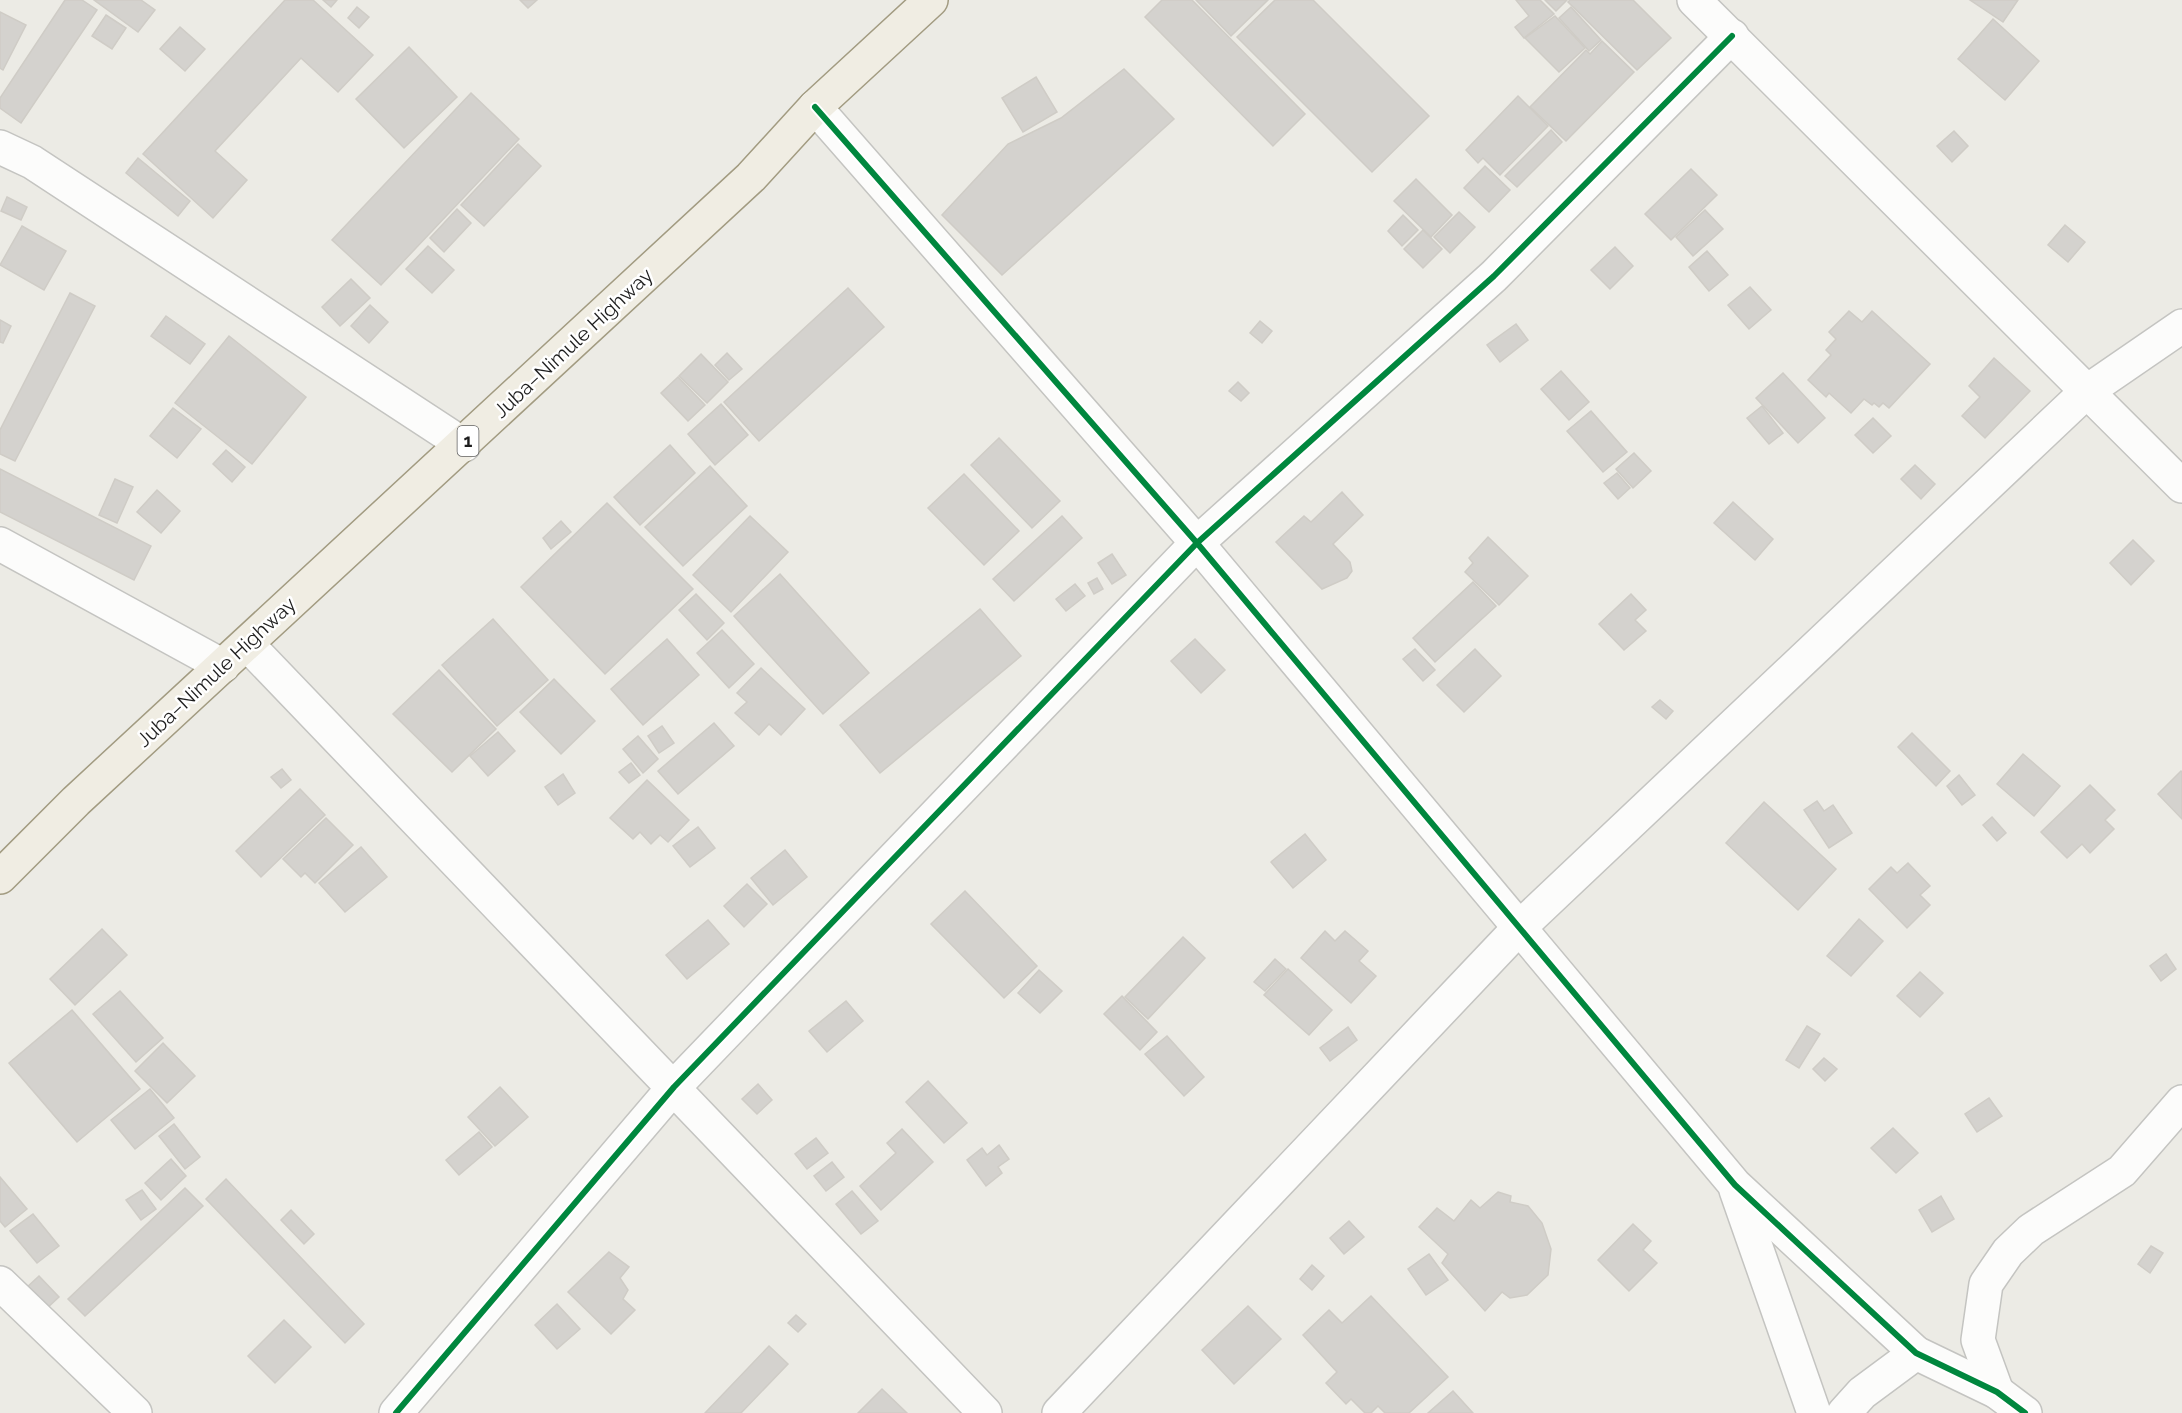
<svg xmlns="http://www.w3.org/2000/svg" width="2182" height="1413" font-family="Raleway,sans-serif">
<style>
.building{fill:#d4d2ce;stroke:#cfccc6;stroke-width:1.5}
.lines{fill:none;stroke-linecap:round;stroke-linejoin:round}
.minor-casing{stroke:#c4c4c1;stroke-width:36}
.major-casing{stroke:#a29b81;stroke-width:36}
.minor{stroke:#fcfcfb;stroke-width:33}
.major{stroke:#f0ede3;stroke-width:33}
.cycleway-casing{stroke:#fff;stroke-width:10}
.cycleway{stroke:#00873e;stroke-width:6}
.labels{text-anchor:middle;stroke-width:5;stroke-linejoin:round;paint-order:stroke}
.shield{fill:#fff;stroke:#616161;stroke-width:1.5}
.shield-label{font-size:18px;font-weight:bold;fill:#1d1d1d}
.street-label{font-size:20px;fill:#1d1d1d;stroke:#fff}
</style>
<rect width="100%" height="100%" fill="#ecebe5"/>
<!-- building -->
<g class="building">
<path d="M65 0H82L97 10 21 123 0 108V98Z"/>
<path d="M94 0H141L155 10 138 32Z"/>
<path d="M285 0H313L373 55 338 92 301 58 215 151 247 180 213 218 143 154Z"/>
<path d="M323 0H337L331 7Z"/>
<path d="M520 0H537L528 8Z"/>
<path d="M1162 0H1192L1305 114 1273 146 1145 17Z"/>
<path d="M1196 0H1268L1231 36Z"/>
<path d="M1275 0H1313L1429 116 1372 172 1237 37Z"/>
<path d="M1516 0H1540L1554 14 1524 38 1515 27 1529 16Z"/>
<path d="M1545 0H1567L1556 11Z"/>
<path d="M1570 0H1633L1671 38 1637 70 1568 2Z"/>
<path d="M1970 0H2018L2003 22Z"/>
<path d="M357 7 369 17 359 28 348 18Z"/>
<path d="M1571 7 1601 40 1589 51 1559 18Z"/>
<path d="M0 12 26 25 3 70 0 68Z"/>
<path d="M106 15 126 28 112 49 92 36Z"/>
<path d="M1555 16 1585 48 1559 72 1525 38Z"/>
<path d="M1993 19 2039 61 2005 100 1958 59Z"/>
<path d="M180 27 205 49 185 71 160 49Z"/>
<path d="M1602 41 1634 72 1566 141 1530 107 1586 50 1590 54Z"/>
<path d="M409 47 457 97 404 148 356 99Z"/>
<path d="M1124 69 1174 119 1002 275 942 215 1008 144 1061 118Z"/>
<path d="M1036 77 1057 112 1023 132 1002 98Z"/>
<path d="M471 93 519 139 381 285 332 240Z"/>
<path d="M1518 96 1548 126 1500 175 1483 158 1478 163 1466 150Z"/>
<path d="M1551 130 1562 142 1517 187 1505 176Z"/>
<path d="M1954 131 1968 146 1952 162 1937 146Z"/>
<path d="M518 144 541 166 484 226 461 205Z"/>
<path d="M138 158 190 201 178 216 126 173Z"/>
<path d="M1485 166 1510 190 1489 212 1464 188Z"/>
<path d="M1691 169 1717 195 1671 240 1645 214Z"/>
<path d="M1416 179 1452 215 1431 237 1394 201Z"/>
<path d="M7 197 27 207 21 220 1 211Z"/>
<path d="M457 209 471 223 444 252 430 238Z"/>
<path d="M1705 210 1723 229 1693 256 1676 237Z"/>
<path d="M1459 212 1475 227 1450 253 1434 237Z"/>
<path d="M1403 215 1418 230 1402 246 1388 231Z"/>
<path d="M2065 225 2085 242 2068 262 2048 245Z"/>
<path d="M22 226 66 251 44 290 0 265Z"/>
<path d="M1423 230 1442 249 1423 268 1404 249Z"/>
<path d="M428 246 454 270 432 293 406 269Z"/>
<path d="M1615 247 1633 266 1610 289 1591 270Z"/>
<path d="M1707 251 1728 275 1709 291 1689 267Z"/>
<path d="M351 279 370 298 340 326 322 307Z"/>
<path d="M1750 287 1771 310 1749 329 1728 305Z"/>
<path d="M848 288 884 327 759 441 724 402Z"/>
<path d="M70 293 95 306 15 461 0 454V430Z"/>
<path d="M370 305 388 322 369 343 351 326Z"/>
<path d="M1849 311 1862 322 1872 311 1930 364 1889 408 1883 403 1879 407 1874 403 1872 405 1864 399 1851 413 1829 393 1826 397 1808 380 1831 355 1826 350 1836 339 1829 332Z"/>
<path d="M166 316 205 344 190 364 151 336Z"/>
<path d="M0 320 11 326 3 343 0 342Z"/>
<path d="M1260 321 1272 331 1262 343 1250 333Z"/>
<path d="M1516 324 1528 340 1500 362 1487 345Z"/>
<path d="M229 336 306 397 252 464 175 403Z"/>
<path d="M727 353 742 369 729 380 715 365Z"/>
<path d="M701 354 728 382 707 403 679 376Z"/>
<path d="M1994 358 2030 391 1985 438 1962 416 1980 397 1969 386Z"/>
<path d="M1561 371 1589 402 1569 420 1541 389Z"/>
<path d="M1783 373 1825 418 1798 443 1756 398Z"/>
<path d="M678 377 705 405 688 421 661 393Z"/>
<path d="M1238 382 1249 393 1241 401 1229 391Z"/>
<path d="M721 404 748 435 715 465 688 434Z"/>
<path d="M1762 406 1783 433 1769 444 1747 418Z"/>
<path d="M173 408 201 429 177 458 150 436Z"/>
<path d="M1591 411 1627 452 1603 472 1567 431Z"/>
<path d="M1873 418 1891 436 1873 453 1855 435Z"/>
<path d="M999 438 1060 501 1032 528 971 465Z"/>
<path d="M670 445 695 473 640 525 614 497Z"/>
<path d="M226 450 245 467 232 482 213 464Z"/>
<path d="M1634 453 1651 471 1633 488 1616 469Z"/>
<path d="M1915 465 1935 484 1921 499 1901 479Z"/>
<path d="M710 466 747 506 683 566 645 527Z"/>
<path d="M0 469 151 546 134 580 0 512Z"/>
<path d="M1617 473 1630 488 1618 499 1604 483Z"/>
<path d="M964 474 1019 531 984 565 928 508Z"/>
<path d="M115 479 133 487 117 523 99 515Z"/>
<path d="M157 490 180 511 161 533 137 512Z"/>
<path d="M1342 492 1363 515 1333 544 1350 562 1352 571 1347 578 1322 589 1276 542 1304 516 1311 522Z"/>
<path d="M1733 502 1773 539 1755 560 1714 523Z"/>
<path d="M607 503 693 589 605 674 521 587Z"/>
<path d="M750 516 788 552 731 612 693 575Z"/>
<path d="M1062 516 1082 538 1014 601 993 579Z"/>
<path d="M561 521 571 532 551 549 543 538Z"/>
<path d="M1488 537 1528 576 1499 605 1465 572 1473 563 1469 558Z"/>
<path d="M2133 540 2154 561 2131 585 2110 563Z"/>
<path d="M1112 554 1126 575 1112 584 1098 563Z"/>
<path d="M780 574 869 673 823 714 734 616Z"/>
<path d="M1097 578 1103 589 1094 594 1088 583Z"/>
<path d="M1473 582 1496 606 1435 662 1413 638Z"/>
<path d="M1075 584 1085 596 1066 611 1056 599Z"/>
<path d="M696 594 724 623 707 640 679 610Z"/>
<path d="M1631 594 1646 610 1635 620 1646 631 1624 650 1599 624Z"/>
<path d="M980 609 1021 656 880 773 840 725Z"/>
<path d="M493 619 548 680 497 726 442 665Z"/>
<path d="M722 630 754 664 729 688 697 653Z"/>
<path d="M667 639 699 675 643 725 611 689Z"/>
<path d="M1195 639 1225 670 1201 693 1171 661Z"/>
<path d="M1415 649 1435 670 1423 681 1403 659Z"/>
<path d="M1475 649 1501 676 1464 712 1437 685Z"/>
<path d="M761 668 805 709 781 735 769 724 759 735 735 713 747 702 737 693Z"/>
<path d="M439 670 496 729 452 772 393 714Z"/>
<path d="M554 679 595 721 561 754 520 712Z"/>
<path d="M1660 700 1673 711 1666 719 1652 707Z"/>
<path d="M714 723 734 746 678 794 658 771Z"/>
<path d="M662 726 674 743 659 753 648 736Z"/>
<path d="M498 732 515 751 488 776 470 756Z"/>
<path d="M1912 733 1950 771 1936 786 1898 747Z"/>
<path d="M638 736 658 759 643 773 623 749Z"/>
<path d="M2023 754 2060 786 2034 816 1997 784Z"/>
<path d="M631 763 640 775 629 783 619 772Z"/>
<path d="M282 769 291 780 281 788 271 777Z"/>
<path d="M2181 771 2182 772V819L2158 794Z"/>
<path d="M563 774 575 793 558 805 545 787Z"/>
<path d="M1959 775 1975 795 1962 805 1947 786Z"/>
<path d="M647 780 689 820 668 842 660 835 651 844 640 832 633 839 610 818Z"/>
<path d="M2090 785 2115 810 2105 820 2114 829 2090 853 2082 844 2067 858 2041 832Z"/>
<path d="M300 789 325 815 261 877 236 851Z"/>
<path d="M1817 801 1824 811 1833 805 1852 833 1829 848 1804 810Z"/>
<path d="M1764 802 1836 869 1798 910 1726 843Z"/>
<path d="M1992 817 2006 833 1997 841 1983 825Z"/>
<path d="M326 818 353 845 315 883 305 873 301 877 283 859Z"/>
<path d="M698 827 715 848 690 867 673 846Z"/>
<path d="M1305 834 1326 860 1293 888 1271 862Z"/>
<path d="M361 847 387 877 345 912 319 883Z"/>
<path d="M785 850 807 877 773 905 751 878Z"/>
<path d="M1908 863 1930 886 1920 895 1930 905 1907 928 1869 889 1891 867 1897 873Z"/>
<path d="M747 884 767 904 744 927 724 906Z"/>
<path d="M965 891 1037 966 1004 998 931 924Z"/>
<path d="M1859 919 1883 941 1851 976 1827 956Z"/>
<path d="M708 920 729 944 687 979 666 955Z"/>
<path d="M102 929 127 955 75 1005 50 979Z"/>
<path d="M1325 931 1335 941 1345 931 1368 951 1359 961 1376 976 1351 1003 1301 958Z"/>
<path d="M1183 937 1205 958 1148 1019 1125 997Z"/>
<path d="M2166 954 2176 969 2161 981 2150 966Z"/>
<path d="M1275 959 1286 969 1265 991 1254 982Z"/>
<path d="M1288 969 1332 1010 1309 1035 1264 995Z"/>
<path d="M1039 970 1062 991 1040 1013 1018 993Z"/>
<path d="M1920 972 1943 993 1920 1017 1897 996Z"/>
<path d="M120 991 163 1038 136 1062 93 1014Z"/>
<path d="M1122 996 1157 1032 1140 1050 1104 1014Z"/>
<path d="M846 1001 863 1021 827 1052 809 1031Z"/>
<path d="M72 1010 140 1089 77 1142 9 1063Z"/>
<path d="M1807 1026 1820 1034 1799 1068 1786 1060Z"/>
<path d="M1348 1027 1357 1040 1330 1061 1320 1048Z"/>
<path d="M1167 1036 1204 1077 1184 1096 1145 1054Z"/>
<path d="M163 1043 195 1076 167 1103 135 1071Z"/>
<path d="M1824 1058 1837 1069 1825 1081 1813 1069Z"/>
<path d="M928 1081 967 1123 944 1143 906 1102Z"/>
<path d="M758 1084 772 1100 757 1114 742 1099Z"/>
<path d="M500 1087 528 1117 495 1146 468 1117Z"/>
<path d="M150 1089 174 1118 135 1149 111 1120Z"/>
<path d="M1989 1098 2002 1116 1977 1132 1965 1114Z"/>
<path d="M174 1124 200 1157 185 1169 159 1136Z"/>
<path d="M1893 1128 1918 1153 1896 1173 1871 1148Z"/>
<path d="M902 1129 933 1162 881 1210 860 1186 896 1153 887 1143Z"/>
<path d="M479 1132 492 1147 459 1175 446 1160Z"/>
<path d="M816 1138 828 1153 807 1169 795 1154Z"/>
<path d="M999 1145 1009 1159 998 1167 1002 1173 986 1186 967 1160 982 1148 987 1155Z"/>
<path d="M171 1159 186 1176 161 1200 145 1183Z"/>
<path d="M832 1162 844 1177 826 1191 814 1176Z"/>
<path d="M0 1177 27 1209 5 1227 0 1221Z"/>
<path d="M226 1179 364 1324 345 1343 206 1199Z"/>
<path d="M185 1188 203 1206 85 1316 68 1299Z"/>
<path d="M142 1190 156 1209 141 1220 126 1200Z"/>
<path d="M852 1191 878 1221 861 1234 836 1204Z"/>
<path d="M1498 1192 1511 1196 1510 1202 1528 1206 1542 1223 1551 1249 1548 1275 1527 1295 1510 1298 1502 1292 1485 1311 1442 1263 1448 1254 1419 1227 1437 1208 1454 1221 1471 1200 1480 1208Z"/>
<path d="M1941 1196 1954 1219 1932 1232 1919 1210Z"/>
<path d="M291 1210 314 1234 304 1244 281 1220Z"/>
<path d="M33 1214 59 1246 37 1263 10 1231Z"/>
<path d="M1349 1221 1364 1237 1344 1254 1330 1238Z"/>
<path d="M1633 1224 1651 1241 1643 1250 1657 1263 1629 1291 1598 1260Z"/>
<path d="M2151 1246 2163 1253 2150 1273 2138 1264Z"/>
<path d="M609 1252 629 1267 620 1278 628 1290 623 1299 635 1310 611 1334 568 1292Z"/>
<path d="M1429 1254 1448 1280 1426 1295 1408 1269Z"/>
<path d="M1312 1265 1324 1276 1312 1290 1300 1279Z"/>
<path d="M39 1276 59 1297 45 1310 25 1289Z"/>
<path d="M1371 1296 1448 1377 1409 1413H1385L1378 1406 1371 1413H1365L1351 1399 1346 1404 1326 1383 1337 1372 1303 1335 1329 1310 1342 1323Z"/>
<path d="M557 1304 580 1329 557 1349 535 1325Z"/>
<path d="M1248 1306 1281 1339 1234 1384 1202 1350Z"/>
<path d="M796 1315 806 1324 798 1332 788 1323Z"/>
<path d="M284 1320 311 1347 275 1383 248 1356Z"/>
<path d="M769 1346 788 1364 741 1413H705Z"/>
<path d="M882 1389 907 1413H858Z"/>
<path d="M1453 1391 1473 1413H1428Z"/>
</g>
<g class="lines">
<!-- minor casing -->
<g class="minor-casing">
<g id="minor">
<path d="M1694 0 2182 486"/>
<path d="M815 107 1197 543 1735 1185 1916 1353 1997 1392 2025 1413"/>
<path d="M0 147 32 162 464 445"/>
<path d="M0 544 223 666"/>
<path d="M247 644 985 1413"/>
<path d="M1736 1190 1814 1413"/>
<path d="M0 1283 135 1413"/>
<path d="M1997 1392 1978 1340 1986 1284 2008 1252 2031 1230 2122 1171 2182 1102"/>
<path d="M396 1413 674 1087 1197 543 1494 276 1732 36"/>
<path d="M1059 1413 1519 928 2086 392 2182 326"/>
<path d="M1844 1413 1862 1393 1916 1353"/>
</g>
</g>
<!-- major casing -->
<g class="major-casing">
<path id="major" d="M0 877 76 801 751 177 815 107 931 0"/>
</g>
<!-- minor -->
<use href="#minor" class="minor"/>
<!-- major -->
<use href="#major" class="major"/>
<!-- cycleway casing -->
<g class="cycleway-casing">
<g id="cycleway">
<path d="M815 107 1197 543 1735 1185 1916 1353 1997 1392 2025 1413"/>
<path d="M396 1413 674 1087 1197 543 1494 276 1732 36"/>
</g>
</g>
<!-- cycleway -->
<use href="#cycleway" class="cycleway"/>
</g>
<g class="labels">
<!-- shield labels -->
<rect class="shield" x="457.5" y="426" width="21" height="30" rx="4.5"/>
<g class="shield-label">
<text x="468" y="447">1</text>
</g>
<!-- street labels -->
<g class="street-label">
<text transform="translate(573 343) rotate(-43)" y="7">Juba–Nimule Highway</text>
<text transform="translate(216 672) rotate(-43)" y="7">Juba–Nimule Highway</text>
</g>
</g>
</svg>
